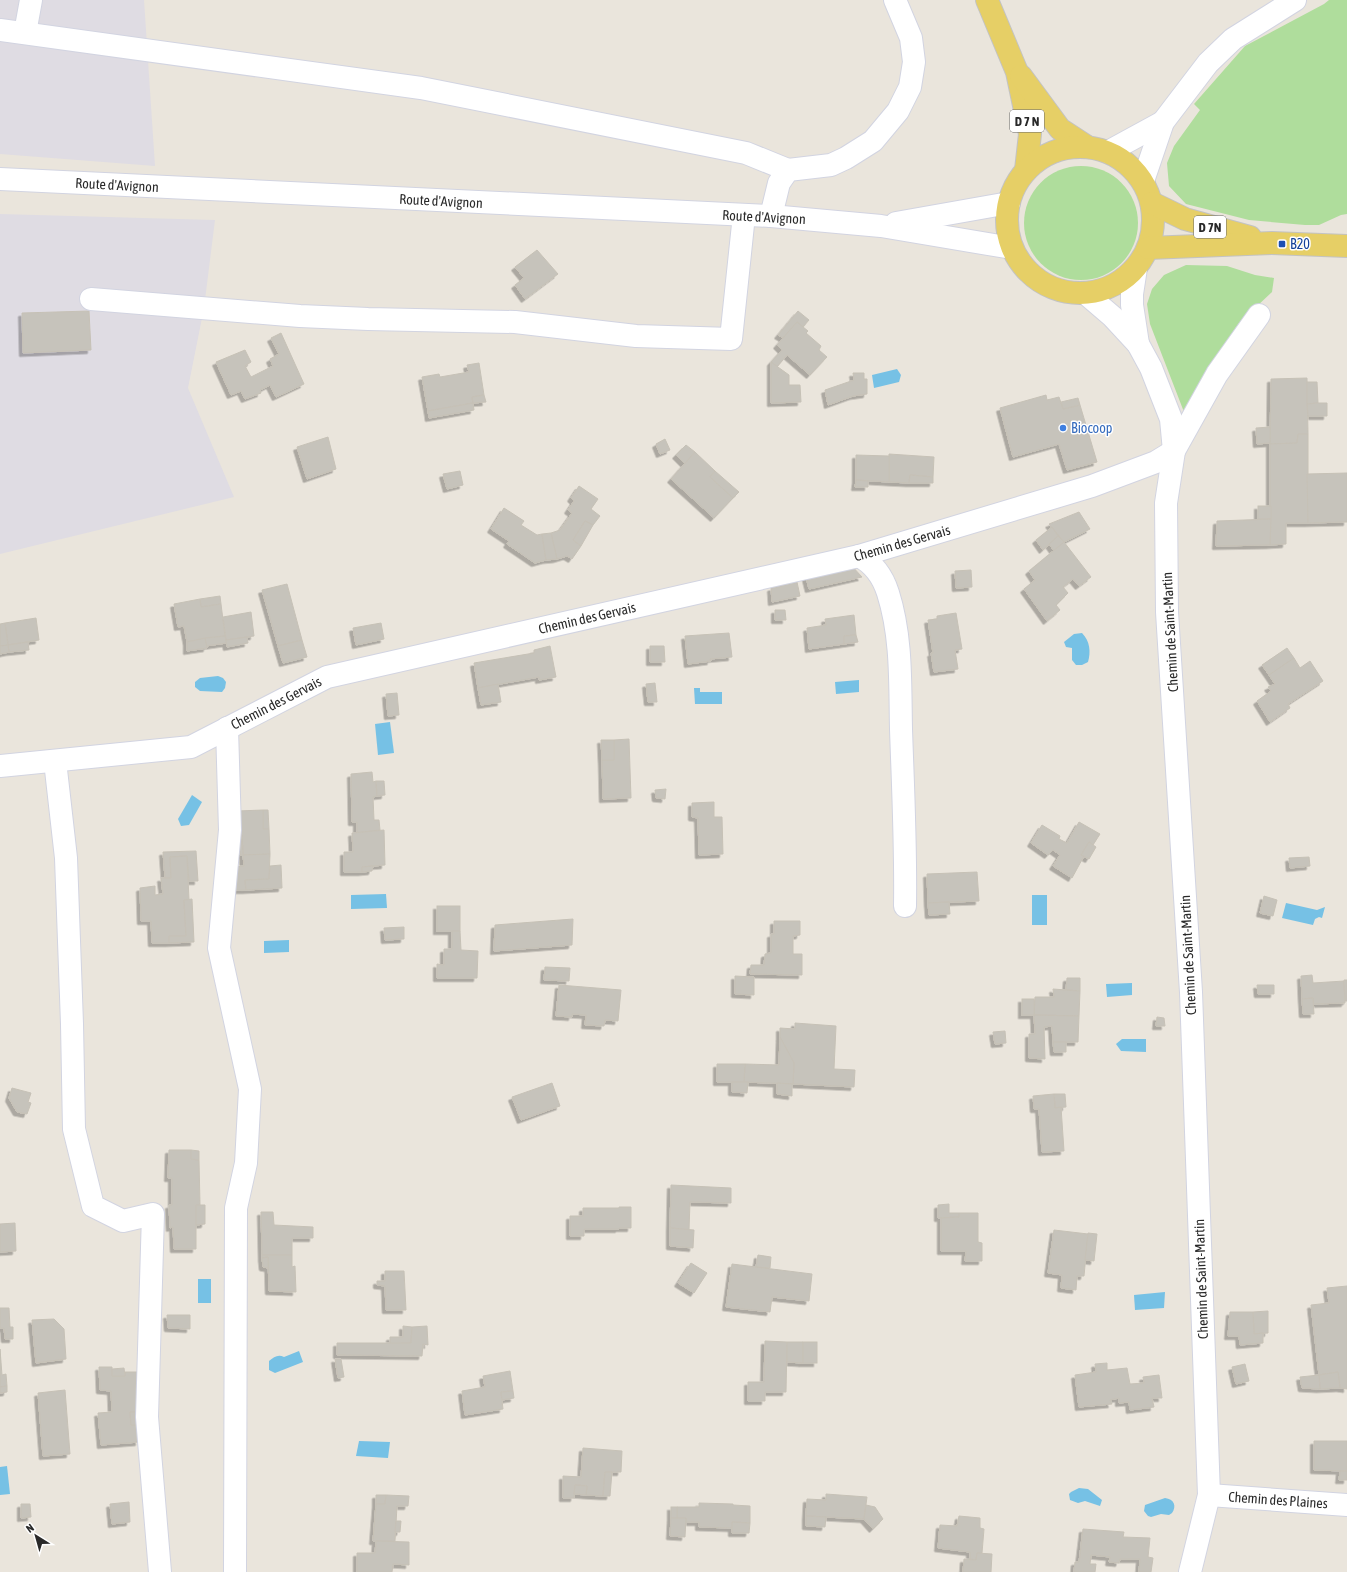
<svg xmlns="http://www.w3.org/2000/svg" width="1347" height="1572" font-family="'Asap Condensed',sans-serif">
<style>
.industrial{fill:#dfdce3}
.green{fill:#afdd9c}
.water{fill:#76c1e5}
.building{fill:#c6c3bb;stroke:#c6c1b6;filter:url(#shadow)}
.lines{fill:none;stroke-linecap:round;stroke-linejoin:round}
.minor-casing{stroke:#d2d4e1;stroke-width:24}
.major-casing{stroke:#c3c3c3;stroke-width:24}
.minor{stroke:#fff;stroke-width:22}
.major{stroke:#e6cf66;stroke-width:22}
.transit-dot{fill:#1a4fb4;stroke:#fff;stroke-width:1.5}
.shop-dot{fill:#3f7fe0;stroke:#fff;stroke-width:1.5}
.labels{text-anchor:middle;stroke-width:3;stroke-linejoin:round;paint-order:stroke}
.shield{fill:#fff;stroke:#696969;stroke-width:1}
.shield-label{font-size:13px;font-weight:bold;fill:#292929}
.street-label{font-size:14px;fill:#292929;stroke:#fff}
.transit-label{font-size:14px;fill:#164399;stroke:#fff;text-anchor:start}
.shop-label{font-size:14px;fill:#366cbe;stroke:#fff;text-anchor:start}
</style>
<defs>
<filter id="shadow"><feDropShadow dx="-3.5" dy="3.5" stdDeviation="0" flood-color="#0004"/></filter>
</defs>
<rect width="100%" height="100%" fill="#eae5dc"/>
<!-- industrial -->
<g class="industrial">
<path d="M0 0H144L155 166 0 154Z"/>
<path d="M0 214 215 220 204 308 188 388 234 497 0 554Z"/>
</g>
<!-- green -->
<g class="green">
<path d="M1329 0H1347V214L1341 215 1319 225H1305L1249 220 1186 204 1169 186 1167 163 1174 146 1200 110 1194 104 1245 46 1324 4Z"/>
<circle cx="1081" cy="223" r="57"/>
<path d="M1186 265 1227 266 1255 275 1274 278 1272 292 1239 323 1207 370 1184 412 1150 324 1147 304 1152 289 1164 275Z"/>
</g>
<!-- water -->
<g class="water">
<path d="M897 369 901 375 899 382 874 388 872 375Z"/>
<path d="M1082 633C1090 641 1091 652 1088 662L1082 665H1076L1072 660V648L1066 647 1064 642 1074 634Z"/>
<path d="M218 676 223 678 226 682 225 688 222 692 200 691 195 687V682L200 678Z"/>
<path d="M859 680V692L836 694 835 682Z"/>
<path d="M694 688H700V692H722V704H695Z"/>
<path d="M390 722 394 753 378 755 375 724Z"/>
<path d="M192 795 202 802 189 825 181 826 178 819Z"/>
<path d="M386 894 387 908 351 909V895Z"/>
<rect x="1032" y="895" width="15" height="30"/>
<path d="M1286 903 1317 910 1325 907 1322 918 1319 917 1315 919 1313 925 1282 918Z"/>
<path d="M289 940V952L264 953V941Z"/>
<path d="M1132 983V995L1107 997 1106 984Z"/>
<path d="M1122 1039H1146V1052L1121 1051 1116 1044Z"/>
<rect x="198" y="1279" width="13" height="24"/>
<path d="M1165 1292 1164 1308 1135 1310 1134 1295Z"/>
<path d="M299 1351 303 1362 275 1373 269 1370V1361C274 1357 278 1354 284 1357Z"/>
<path d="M359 1441 390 1442 388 1458 356 1456Z"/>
<path d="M7 1466 10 1494 0 1495V1467Z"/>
<path d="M1079 1488 1088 1489 1102 1500 1100 1506 1085 1501 1078 1503 1070 1500 1069 1494 1071 1492Z"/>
<path d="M1165 1498C1174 1499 1177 1506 1172 1513L1169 1515 1161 1514 1151 1517 1148 1516 1144 1511 1145 1505Z"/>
</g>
<!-- building -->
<g class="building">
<path d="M537 250 558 274 525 299 515 285 524 278 515 267Z"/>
<path d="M89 311 91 350 23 353 22 313Z"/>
<path d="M798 311 809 320 803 327 797 322 783 338 778 335Z"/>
<path d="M797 322 808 331 806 333 821 346 819 350 827 357 810 375 787 355 777 367 771 362 782 350 777 345Z"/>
<path d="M281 333 304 384 276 397 270 385 260 390 261 393 245 399 241 391 231 395 216 362 245 350 251 362 245 366 251 377 273 366 270 359 279 354 271 338Z"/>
<path d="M771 362 789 375V385H800L801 402 771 403Z"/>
<path d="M479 363 484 395 472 397 473 403 428 411 422 377 439 374 440 377 469 372 467 365Z"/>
<path d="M853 373H864V379H867V394L853 396 828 405 825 390 854 380Z"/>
<path d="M1307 378 1308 434H1298L1297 443 1270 444 1271 379Z"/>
<path d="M1307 382H1317L1318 403 1307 404Z"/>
<path d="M484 395 486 402 473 403 472 397Z"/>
<path d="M1046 395 1047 400 1059 397 1063 409 1080 405 1097 462 1067 470 1059 444 1013 457 1000 408Z"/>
<path d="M1078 398 1080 405 1063 409 1061 402Z"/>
<path d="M473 403 474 410 429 418 428 411Z"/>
<path d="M1318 403H1327V416H1308L1307 404Z"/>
<path d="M1270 427V443L1257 444 1256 428Z"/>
<path d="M1298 434H1308V523H1286V544L1270 545V444L1297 443Z"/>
<path d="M328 437 336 469 307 479 297 447Z"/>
<path d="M665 439 670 450 660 454 656 444Z"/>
<path d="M686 445 695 452 685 464 676 455Z"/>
<path d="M695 452 715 471 710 477 733 498 714 518 671 479Z"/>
<path d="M889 454 934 457 933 477 910 475 909 483 889 482Z"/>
<path d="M856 455 889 456V482L856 480Z"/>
<path d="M460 471 463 485 447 489 443 474Z"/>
<path d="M715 471 739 492 733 498 710 477Z"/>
<path d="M1347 473V522L1308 523 1307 474Z"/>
<path d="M910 475 933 477V483H909Z"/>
<path d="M856 480 868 481V487H855Z"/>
<path d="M579 486 598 499 591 509 600 516 593 525 585 521 573 540 581 546 572 559 567 556 557 559 551 533 560 530 572 513 568 510 574 501 571 498Z"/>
<rect x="1258" y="506" width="13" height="13"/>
<path d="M504 508 524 521 521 525 537 535 542 534 546 560 535 563 507 544 509 541 491 529Z"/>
<path d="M1079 512 1090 529 1064 542 1049 524Z"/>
<path d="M1271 519 1270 545 1216 546 1217 521Z"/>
<path d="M585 521 593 525 581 546 573 540Z"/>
<path d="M1052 527 1058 536 1043 550 1036 540Z"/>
<path d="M551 533 557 559 546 560 542 534Z"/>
<path d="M1058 536 1064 542 1054 551 1049 544Z"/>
<path d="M1064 542 1091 577 1079 586 1073 579 1063 587 1068 593 1056 605 1060 610 1047 621 1024 589 1035 580 1029 571Z"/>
<path d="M850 564 862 577 809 589 806 577Z"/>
<path d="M971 570 972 587 956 588 955 571Z"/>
<path d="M797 582 800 596 772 602 771 588Z"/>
<path d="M287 584 302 640 278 646 262 590Z"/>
<path d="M220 596 221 604 201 607 200 599Z"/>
<path d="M200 599 201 607 221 604 225 636 187 642 184 626 178 627 174 604Z"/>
<path d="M775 610H785L786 620H775Z"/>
<path d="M251 612 254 636 226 640 223 617Z"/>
<path d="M956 613 962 649 955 650 958 669 934 672 931 653H933L928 620 937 619V616Z"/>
<path d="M854 615 856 635 844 636V644L809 649 807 628 826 625 825 619Z"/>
<path d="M36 618 39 640 8 645 5 623Z"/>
<path d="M5 623 8 645 0 646V624Z"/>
<path d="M381 623 384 639 356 645 353 628Z"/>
<path d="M729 633 732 657 710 659 711 661 688 664 685 636Z"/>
<path d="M856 635 858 642 844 644V636Z"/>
<path d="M225 636 227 643 206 646 205 638Z"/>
<path d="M247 637 248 643 227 647 226 640Z"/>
<path d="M205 638 207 648 187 651V642Z"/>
<path d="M302 640 307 657 283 663 278 646Z"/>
<path d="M28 642 29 650 9 652 8 645Z"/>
<path d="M8 645 9 652 0 654V646Z"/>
<path d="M550 646 556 677 539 680V677L478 688 474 663 534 653V650Z"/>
<path d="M650 646H664L665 662H650Z"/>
<path d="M1287 648 1294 658 1269 675 1262 665Z"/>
<path d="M1294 658 1300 668 1310 661 1323 681 1288 704 1290 708 1270 722 1257 701 1271 691 1268 687 1275 684 1269 675Z"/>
<path d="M655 683 657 702H648L646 684Z"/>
<path d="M498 684 501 702 481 705 478 688Z"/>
<path d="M397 693 399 715 388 716 386 694Z"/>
<path d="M629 739 631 798 603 799 602 760H614V740Z"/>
<path d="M601 740H614V760H602Z"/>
<path d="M372 772 373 782 376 781 377 796 373 797 374 820H379L380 830 357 833V822H352L351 774Z"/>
<path d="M376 781H384L385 795 377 796Z"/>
<path d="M666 789 665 799 656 798 655 790Z"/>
<path d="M714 802V817H722L723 854 699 855 698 818 692 817V803Z"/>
<path d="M263 810H268L269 829H263Z"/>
<path d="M263 810V829H269L270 854 243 855 242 835H239L238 811Z"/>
<path d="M1079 822 1100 834 1093 845 1089 842 1081 855 1084 856 1072 878 1053 866 1060 855 1053 850 1048 855 1031 843 1042 825 1060 836 1059 839 1067 843Z"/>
<path d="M384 830 385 865 362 867V872H344V852H353L352 833Z"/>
<path d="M239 835H242L243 855H240Z"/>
<path d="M1089 842 1096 847 1089 859 1081 855Z"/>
<path d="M196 851 198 881H189L187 856 170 857 171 878H165L163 852Z"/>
<path d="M270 854 269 879 245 880 246 890H235L234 867 244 866 243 855Z"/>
<path d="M187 856 189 900H184L186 936H169V943H152L151 921H141L140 888 155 886V895L163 894 161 878H171L170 857Z"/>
<path d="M1309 857 1310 866 1290 868 1289 858Z"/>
<path d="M281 865 282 888 246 890 245 880 269 879 270 866Z"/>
<path d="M373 866 372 871 362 872V867Z"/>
<path d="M977 872 979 901 928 903 927 874Z"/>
<path d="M1264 896 1277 900 1273 916 1260 913Z"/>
<path d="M192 899 194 942 169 943V936H186L184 900Z"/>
<path d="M949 902 950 914 929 915 928 903Z"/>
<rect x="437" y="906" width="23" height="25"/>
<path d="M573 919 572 945 494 951 495 925Z"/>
<path d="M774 921H800V935L793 936V954H802V975L750 974 751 965H764L765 954 771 953V934H774Z"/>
<path d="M404 927V939L385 940 384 928Z"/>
<path d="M452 931H460L461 950 478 951 477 978H437V964L444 965V949H452Z"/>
<path d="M545 967 570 968 569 981 544 980Z"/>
<path d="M1312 975 1313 983 1344 981 1345 1003 1313 1004V998L1302 999 1301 976Z"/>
<path d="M735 976 754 977V995L735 994Z"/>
<path d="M1067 978H1080V991L1066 990Z"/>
<path d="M1344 980H1347V1001H1345Z"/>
<path d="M559 985 621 990 618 1021 605 1020 604 1026 585 1025 586 1015 572 1014V1017L556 1016Z"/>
<path d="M1257 985H1274V994H1258Z"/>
<path d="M1053 989 1080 991 1079 1016 1034 1015 1035 997H1054Z"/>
<path d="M1313 998 1314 1014H1303L1302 999Z"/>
<rect x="1022" y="999" width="12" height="16"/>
<path d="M1034 1015 1079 1016 1078 1042H1053L1052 1026 1044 1027 1045 1059 1029 1058V1034H1035Z"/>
<path d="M1157 1017 1164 1018 1165 1026H1156Z"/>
<path d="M795 1023 836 1026 834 1069 855 1070 854 1087 793 1084 794 1063 780 1037V1028L795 1029Z"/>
<path d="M1005 1031 1006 1043 995 1044 993 1032Z"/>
<path d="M780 1037 794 1063 793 1084 744 1082 745 1064 779 1065Z"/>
<path d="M1053 1042H1066V1052H1054Z"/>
<path d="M717 1064H745L744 1082H717Z"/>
<path d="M732 1082H748L747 1093 732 1092Z"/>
<path d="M552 1083 560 1106 521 1120 512 1097Z"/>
<path d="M777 1083 792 1084V1096L777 1094Z"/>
<path d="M12 1088 31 1093 28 1102 31 1103 27 1114 17 1112 9 1098Z"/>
<path d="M1054 1094H1065L1066 1107 1055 1108Z"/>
<path d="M1054 1094 1055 1108 1061 1107 1064 1151 1042 1152 1039 1109H1034L1033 1096Z"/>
<path d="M169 1150H191V1159L199 1160 200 1205H196V1249H174L173 1227 170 1228 169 1205H172V1178H168Z"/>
<path d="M191 1150 199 1151V1160L191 1159Z"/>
<path d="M671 1185 731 1188V1203L690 1202 689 1230 670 1228Z"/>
<path d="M949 1204V1213H959V1217L938 1218V1205Z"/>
<path d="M196 1205H205V1224L196 1225Z"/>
<path d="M619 1207H631V1228H619V1229H584V1236H570V1216H583V1208H619Z"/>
<path d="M261 1212H273L274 1225 313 1227V1238H292V1255H262Z"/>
<path d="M959 1213H978V1242L982 1243V1261H965L966 1251H941V1218L959 1217Z"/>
<path d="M15 1223 16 1251 0 1252V1224Z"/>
<path d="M670 1228 694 1230 693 1248 670 1246Z"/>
<path d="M1054 1230 1088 1234 1084 1276H1077L1076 1290 1061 1288 1062 1275 1048 1273Z"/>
<path d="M1088 1233 1097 1234 1094 1261 1085 1260Z"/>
<path d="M262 1255H292V1267L295 1266 296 1292 269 1291 268 1257 262 1258Z"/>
<path d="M758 1255 771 1257 770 1268 756 1267Z"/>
<path d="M268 1257V1268L263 1267 262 1258Z"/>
<path d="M691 1263 707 1273 694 1293 678 1283Z"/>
<path d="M732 1264 812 1274 809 1301 772 1297 770 1312 726 1307Z"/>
<path d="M385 1271H404L406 1310H386L385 1286 377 1285V1281H385Z"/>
<path d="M1347 1286V1389L1340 1388 1338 1372 1319 1375 1311 1305 1329 1303 1327 1288Z"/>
<path d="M0 1308H9L10 1327H13V1339H5L4 1328H0Z"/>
<path d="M1268 1311V1333L1254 1334 1253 1312Z"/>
<path d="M1230 1312H1253L1254 1334 1263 1333V1343L1240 1345 1239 1336H1228Z"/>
<path d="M167 1315H190V1329L168 1328Z"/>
<path d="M54 1319 64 1329 66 1359 36 1363 32 1320Z"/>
<path d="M403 1326 412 1327 411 1343 390 1344V1337H403Z"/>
<path d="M427 1326 428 1345 423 1344 422 1356 337 1355V1343H411L412 1327Z"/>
<path d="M765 1341 787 1342 786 1392H765V1401H748V1382H764Z"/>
<path d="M787 1342H803V1363L787 1362Z"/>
<rect x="803" y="1342" width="14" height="21"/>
<path d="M0 1349 2 1375 6 1374 7 1386 0 1387Z"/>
<path d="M335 1359H341L344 1377 338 1378Z"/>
<path d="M1107 1363V1370L1127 1368 1130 1384 1144 1383 1143 1377 1159 1375 1162 1398H1152L1154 1407 1130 1410 1129 1402 1119 1403V1398L1110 1400 1112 1404 1079 1407 1075 1375 1096 1372 1095 1364Z"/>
<path d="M1245 1364 1249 1381 1236 1384 1232 1367Z"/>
<path d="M99 1367H112V1376H125V1372H137L138 1391 136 1392 137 1412H130L131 1425H137L139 1442 101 1445 98 1413 112 1412 111 1391 100 1390Z"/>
<path d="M124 1368 125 1376H112V1369Z"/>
<path d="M510 1371 513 1391 501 1392 503 1409 465 1415 462 1391 485 1387 483 1376Z"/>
<path d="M1338 1372 1340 1388 1320 1389 1319 1375Z"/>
<path d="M1319 1375 1320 1389 1302 1388 1300 1377Z"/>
<path d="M7 1386V1392L0 1393V1387Z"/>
<path d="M65 1390 70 1454 43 1456 38 1393Z"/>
<path d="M513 1391 514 1398 502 1400 501 1392Z"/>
<path d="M130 1412H137V1425H131Z"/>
<path d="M1314 1441H1347V1471L1314 1470Z"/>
<path d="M583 1448 622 1451 621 1472H605L603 1496 586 1495 587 1486 575 1485 574 1498H563V1476L581 1477Z"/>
<path d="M1340 1471H1347V1480H1339Z"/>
<path d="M605 1472H612L610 1496H603Z"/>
<path d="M575 1485 587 1486 586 1495 574 1494Z"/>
<path d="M826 1494 867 1497 864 1519 806 1516 807 1499 826 1500Z"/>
<path d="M376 1495H386L385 1504H376Z"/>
<path d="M386 1495 409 1496 408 1506H397L395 1541H373L376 1504H385Z"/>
<path d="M129 1502 130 1522 112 1524 110 1504Z"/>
<path d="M699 1503 733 1504V1505L750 1506V1523L732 1522V1528L699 1527V1522H686V1518H677V1507H699Z"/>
<path d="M21 1504H30L31 1517 21 1518Z"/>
<path d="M866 1505 875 1507 883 1519 873 1529 864 1519Z"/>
<rect x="671" y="1507" width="6" height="11"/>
<path d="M806 1516 826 1517 825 1527 806 1526Z"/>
<path d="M959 1516 980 1518V1528L984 1529 982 1553H977L976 1560 970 1559V1552L938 1548 940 1525 957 1526Z"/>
<path d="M671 1518H686L685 1537 670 1536Z"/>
<path d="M396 1521H401L400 1532H395Z"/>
<path d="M732 1522 750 1523 749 1533H732Z"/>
<path d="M1083 1529 1124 1532 1123 1537 1150 1538 1148 1557 1153 1558 1151 1572H1139L1140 1559H1120L1119 1563 1109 1562 1110 1557 1091 1555 1090 1564H1096L1095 1572H1074L1075 1562H1079Z"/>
<path d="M376 1541 409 1542V1565L393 1564 392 1572H357V1553H375Z"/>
<path d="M977 1553 992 1554 991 1572H963L964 1559 976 1560Z"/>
</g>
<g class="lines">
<!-- minor casing -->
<g class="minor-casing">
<g id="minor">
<path d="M0 30 421 88 746 153 788 170"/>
<path d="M25 33 31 0"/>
<path d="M1108 152 1163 122"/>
<path d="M0 179 771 216 881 226 1012 248"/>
<path d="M1143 181 1163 122 1208 63 1233 39 1295 0"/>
<path d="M771 216 779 183 788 170 831 165 846 158 873 141 898 111 910 87 914 62 911 38 895 0"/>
<path d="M896 223 1009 203"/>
<path d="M1136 268 1132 294V305L1138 344"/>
<path d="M1085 293 1113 317 1138 344 1151 368 1171 419 1174 451 1166 503 1167 612 1191 992 1209 1495 1190 1572"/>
<path d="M91 299 300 316 368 319 515 322 636 336 731 339 744 215"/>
<path d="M859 556C874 564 883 577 888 593 902 637 900 684 901 729 903 788 906 847 905 906"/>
<path d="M227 728 230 830 219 948 250 1089 246 1163 236 1208 235 1572"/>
<path d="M55 761 66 858 72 1024 74 1129 93 1206 123 1221 153 1214 147 1417 160 1572"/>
<path d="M0 766 191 747 327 677 859 556 1092 486 1156 462 1174 451 1217 374 1259 315"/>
<path d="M1209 1495 1347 1505"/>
</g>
</g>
<!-- major casing -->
<g class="major-casing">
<g id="major">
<path d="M987 0 1017 72 1030 134 1026 170"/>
<path d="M1021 76 1060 129 1086 146"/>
<circle cx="1080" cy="220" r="73"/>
<path d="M1152 203 1185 219 1250 237"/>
<path d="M1148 248 1272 243 1347 246"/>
</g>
</g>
<!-- minor -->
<use href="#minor" class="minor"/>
<!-- major -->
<use href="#major" class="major"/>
</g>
<!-- markers -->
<rect class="transit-dot" x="1278" y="240" width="8" height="8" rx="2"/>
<circle class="shop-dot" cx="1063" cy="428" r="4"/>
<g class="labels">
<!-- shield labels -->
<g class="shield">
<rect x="1010" y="110" width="34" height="22" rx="3"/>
<rect x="1194" y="216" width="32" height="22" rx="3"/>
</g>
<g class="shield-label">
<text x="1027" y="126">D 7 N</text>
<text x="1210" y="232">D 7N</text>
</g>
<!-- street labels -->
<g class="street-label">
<text transform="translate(117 185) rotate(3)" y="5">Route d'Avignon</text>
<text transform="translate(441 201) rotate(3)" y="5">Route d'Avignon</text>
<text transform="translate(764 217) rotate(3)" y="5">Route d'Avignon</text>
<text transform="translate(902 543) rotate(-16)" y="5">Chemin des Gervais</text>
<text transform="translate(587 618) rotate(-13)" y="5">Chemin des Gervais</text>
<text transform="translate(1170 632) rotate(-93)" y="5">Chemin de Saint-Martin</text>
<text transform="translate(276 703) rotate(-27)" y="5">Chemin des Gervais</text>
<text transform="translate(1188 955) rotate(-93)" y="5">Chemin de Saint-Martin</text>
<text transform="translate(1201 1279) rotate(-92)" y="5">Chemin de Saint-Martin</text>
<text transform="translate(1278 1500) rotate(4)" y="5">Chemin des Plaines</text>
</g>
<!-- transit labels -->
<g class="transit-label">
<text x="1290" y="249">B20</text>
</g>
<!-- shop labels -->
<g class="shop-label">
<text x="1071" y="433">Biocoop</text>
</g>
</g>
<!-- north arrow -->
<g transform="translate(36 1536) rotate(323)" stroke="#ffffff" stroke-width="3" paint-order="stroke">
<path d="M0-3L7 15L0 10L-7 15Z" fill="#292929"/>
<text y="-6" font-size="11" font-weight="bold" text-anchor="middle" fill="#292929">N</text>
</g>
</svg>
